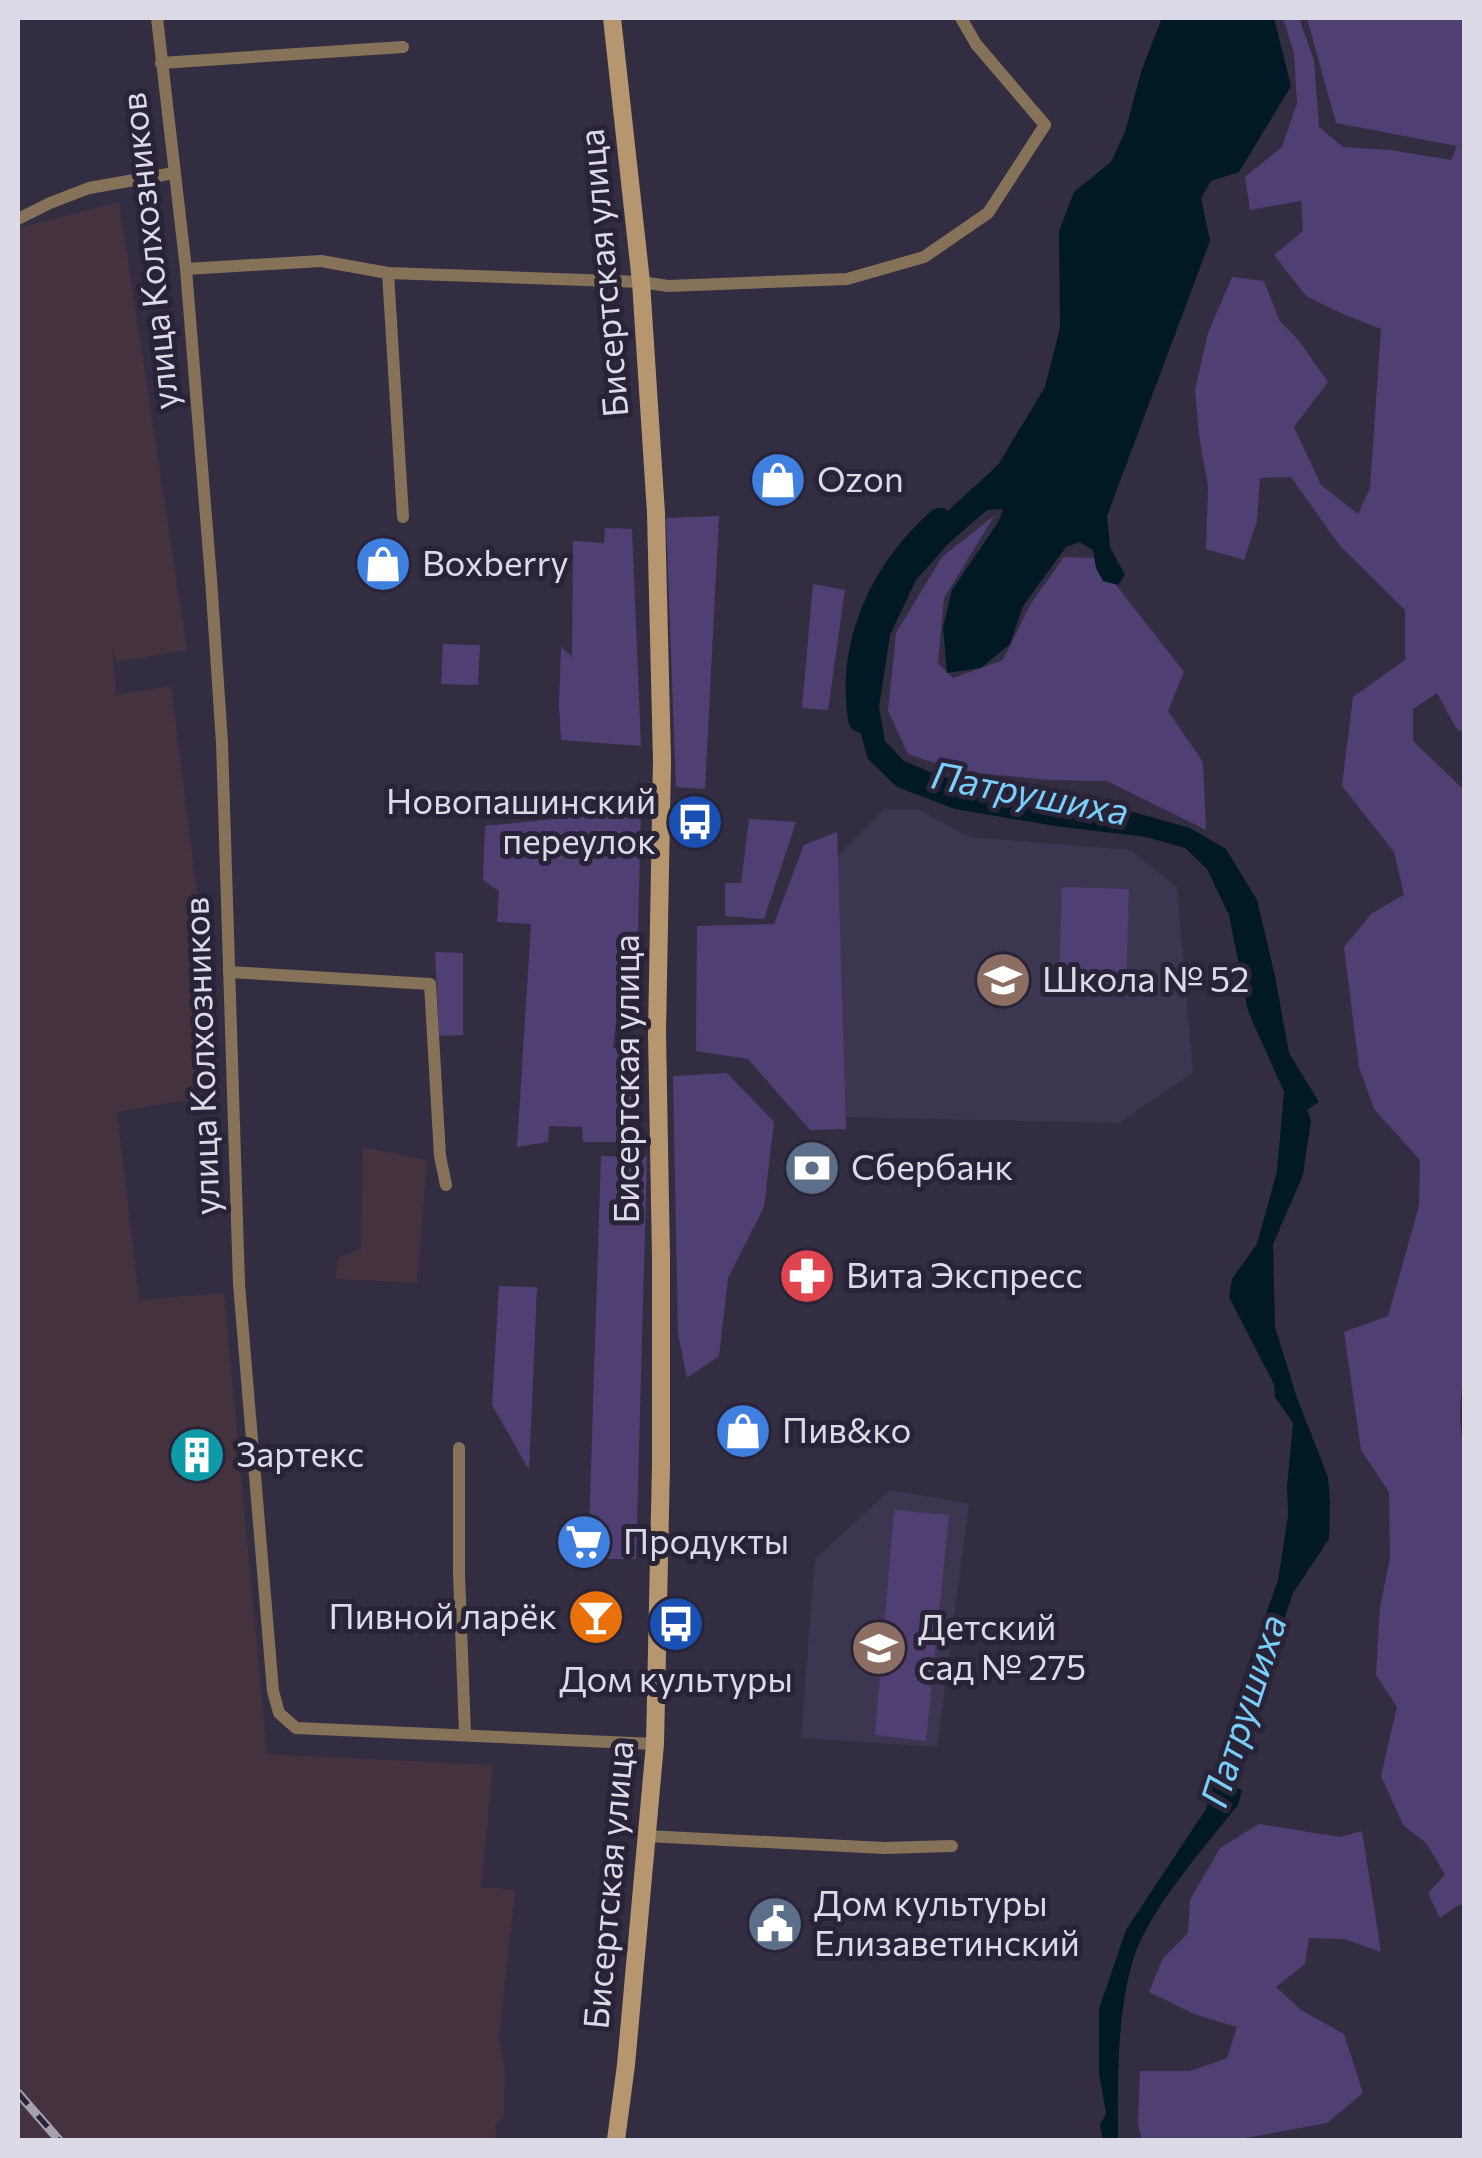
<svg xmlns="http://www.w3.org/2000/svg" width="1482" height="2158" font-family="Commissioner,sans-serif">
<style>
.industrial{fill:#44333e}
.built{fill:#3d3650}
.green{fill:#503f73}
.water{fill:#011925}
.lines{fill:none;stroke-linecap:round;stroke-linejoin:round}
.river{stroke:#011925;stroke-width:28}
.street{stroke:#867259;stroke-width:12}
.secondary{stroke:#b6966e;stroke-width:18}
.rail-casing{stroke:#a5a1b0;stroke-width:9}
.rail{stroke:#292337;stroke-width:5;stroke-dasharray:15;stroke-linecap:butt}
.labels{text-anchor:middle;stroke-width:10;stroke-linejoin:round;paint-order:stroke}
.street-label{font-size:35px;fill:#dddae7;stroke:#292337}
.poi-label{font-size:35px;fill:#dddae7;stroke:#292337;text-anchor:start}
.water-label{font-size:38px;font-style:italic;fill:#7acefa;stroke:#292337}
</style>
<rect width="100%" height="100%" fill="#332d41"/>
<!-- industrial -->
<g class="industrial">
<path d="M119 202 187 650 116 662 112 646 116 695 171 686 222 1094 117 1112 139 1300 224 1293 267 1754 493 1765 481 1887 515 1890 499 2037 505 2072 504 2116 495 2127 496 2140H18V228Z"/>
<path d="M363 1147 427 1160 417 1283 335 1279 338 1258 361 1249Z"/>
</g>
<!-- built -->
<g class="built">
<path d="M885 809 919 810 969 837 1130 850 1177 887 1193 1072 1120 1123 844 1117 819 875Z"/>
<path d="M890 1490 969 1504 937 1747 801 1738 815 1559Z"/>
</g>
<!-- green -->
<g class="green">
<path d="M1283 18H1299L1314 60 1319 127 1343 147 1390 150 1451 160 1457 146 1336 123 1307 18H1464V733L1456 728 1437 693 1413 709V741L1464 790V1376C1460 1397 1458 1426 1464 1447V1904L1457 1906 1440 1918 1428 1893 1445 1875 1427 1844 1403 1825 1381 1776 1397 1707 1376 1675 1380 1607 1390 1558 1389 1492 1361 1450 1344 1332 1388 1316 1419 1206 1420 1160 1374 1109 1359 1067 1344 947 1372 913 1404 895 1394 852 1342 786 1353 697 1405 660V610L1340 546 1291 477 1260 478 1257 521 1244 560 1206 549 1208 487 1199 435 1195 390 1208 333 1232 277 1264 281 1279 320 1299 341 1328 382 1294 427 1321 485 1358 514 1370 488 1381 329 1343 314 1306 296 1274 255 1303 231 1301 201 1250 210 1245 177 1282 147 1297 103 1294 53Z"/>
<path d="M995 515 944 598 938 663 953 678 1003 660 1030 605 1064 557 1095 558 1184 672 1168 711 1203 762 1206 830 1107 781 1049 780 958 771 908 754 888 711 896 633 942 557Z"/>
<path d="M719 516 705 789 676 787 666 518Z"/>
<path d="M605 528 632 529 641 746 561 740 559 705 561 647 572 657 573 541 604 543Z"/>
<path d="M813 584 845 590 828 710 802 708Z"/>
<path d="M443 644 480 645 478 685 441 684Z"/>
<path d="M641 810 636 1011 617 1013 613 1048 641 1046 632 1142H583L582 1127 549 1126 548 1142 517 1147 531 924 497 922 499 891 483 880 485 826Z"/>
<path d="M749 819 796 822 764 919 725 916V883H741Z"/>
<path d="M837 832 846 1129 810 1130 748 1059 696 1051 697 926 774 924 804 845Z"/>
<path d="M1062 887 1129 889 1126 986 1059 984Z"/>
<path d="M435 952 463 953V1035L439 1036Z"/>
<path d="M727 1073 774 1122 764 1207 728 1278 719 1356 687 1378 678 1334 673 1076Z"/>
<path d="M601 1156 647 1157 636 1559H604L606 1533 589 1531Z"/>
<path d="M499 1286 537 1287 529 1470 492 1405Z"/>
<path d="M894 1510 949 1515 926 1741 875 1735Z"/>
<path d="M1259 1824 1340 1837 1362 1831 1381 1952 1344 1939 1309 1938 1305 1964 1276 1987 1301 2010 1344 2034 1363 2093 1327 2123 1235 2140H1142L1138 2124 1140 2071H1190L1227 2058 1237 2027 1194 2014 1149 1992 1163 1958 1188 1933 1190 1900 1220 1848Z"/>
</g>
<!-- water -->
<path class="water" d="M1162 18H1274L1291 86 1239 172 1211 181 1201 198 1210 241 1107 516 1110 547 1125 575 1118 585 1103 581 1096 568 1093 550 1079 542 1066 547 1023 606 1010 644 981 668 947 673 943 627 952 590 999 521 1003 509 987 510 949 543 916 580 890 635 879 707 885 741 904 761 942 777 1032 789 1133 812 1190 828 1226 849 1257 900 1275 976 1289 1053 1319 1102 1307 1110 1311 1120 1303 1175 1273 1244 1275 1327 1297 1398 1328 1477 1330 1501 1329 1539 1293 1593 1251 1716 1248 1753 1236 1758 1231 1775V1785L1242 1790 1238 1805C1206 1845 1149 1910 1134 1957 1116 2015 1118 2080 1118 2140H1103L1100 2125 1106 2113 1099 2074V2009L1126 1930 1206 1809 1238 1695 1278 1580 1288 1516 1287 1487 1293 1423 1275 1397 1274 1384 1229 1297 1232 1279 1257 1244 1277 1171 1284 1092 1248 1011 1229 915 1207 869 1185 848 1146 837 1055 826 955 809 897 787 868 759 857 721 863 648 873 615 895 574 953 506 998 465 1045 387 1060 328 1059 231 1074 192 1111 162 1125 132 1141 72Z"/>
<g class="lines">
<!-- river -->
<path class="river" d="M862 719C850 644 884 572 940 522"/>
<!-- street -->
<g class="street">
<path d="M157 18 186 269 211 579 222 743 239 1284 273 1691 279 1713 296 1728 655 1744"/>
<path d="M161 63 403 47"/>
<path d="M18 219 50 203 89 188 174 173"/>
<path d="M186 269 321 261 388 273 641 282 668 286 847 279 924 257 988 213 1045 125 976 44 961 18"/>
<path d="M388 273 403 517"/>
<path d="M229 972 430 984 440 1156 446 1185"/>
<path d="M459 1448V1574L465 1734"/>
<path d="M646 1836 884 1848 952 1846"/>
</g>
<!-- secondary -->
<path class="secondary" d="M612 18 641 282 656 513 662 761 657 1033 661 1258V1465L655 1744 626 2065 616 2140"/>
<!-- rail casing -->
<g class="rail-casing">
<path id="rail" d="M18 2093 59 2140"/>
</g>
<!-- rail -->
<use href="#rail" class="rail"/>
</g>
<!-- icons -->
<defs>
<g id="shop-disc" transform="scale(2.875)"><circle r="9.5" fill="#3f7fe0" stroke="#292337"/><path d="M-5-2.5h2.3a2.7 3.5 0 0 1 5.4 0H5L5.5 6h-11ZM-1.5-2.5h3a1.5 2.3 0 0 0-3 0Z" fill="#fff"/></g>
<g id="bus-disc" transform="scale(2.875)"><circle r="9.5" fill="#1a4fb4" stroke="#292337"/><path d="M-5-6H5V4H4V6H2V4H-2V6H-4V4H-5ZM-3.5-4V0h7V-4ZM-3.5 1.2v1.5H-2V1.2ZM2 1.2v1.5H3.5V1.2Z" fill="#fff"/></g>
<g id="school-disc" transform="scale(2.875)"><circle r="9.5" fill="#8d6e63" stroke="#292337"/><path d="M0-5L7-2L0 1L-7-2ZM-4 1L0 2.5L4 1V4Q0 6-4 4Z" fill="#fff"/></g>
<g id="bank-disc" transform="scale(2.875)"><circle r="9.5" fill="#5c6f8a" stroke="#292337"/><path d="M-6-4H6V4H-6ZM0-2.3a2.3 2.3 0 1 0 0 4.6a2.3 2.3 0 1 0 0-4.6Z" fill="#fff"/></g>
<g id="pharmacy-disc" transform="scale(2.875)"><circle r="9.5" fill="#e0444e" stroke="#292337"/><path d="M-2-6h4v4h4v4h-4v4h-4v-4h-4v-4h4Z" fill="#fff"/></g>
<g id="building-disc" transform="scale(2.875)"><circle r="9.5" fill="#0f9aa8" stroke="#292337"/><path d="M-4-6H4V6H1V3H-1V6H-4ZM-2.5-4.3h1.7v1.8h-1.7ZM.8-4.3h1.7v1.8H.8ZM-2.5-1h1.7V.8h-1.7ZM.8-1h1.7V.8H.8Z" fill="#fff"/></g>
<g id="supermarket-disc" transform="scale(2.875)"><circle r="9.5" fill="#3f7fe0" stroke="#292337"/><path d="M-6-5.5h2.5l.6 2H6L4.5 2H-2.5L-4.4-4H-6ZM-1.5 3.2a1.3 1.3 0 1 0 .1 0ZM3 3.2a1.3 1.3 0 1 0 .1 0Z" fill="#fff"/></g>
<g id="bar-disc" transform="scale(2.875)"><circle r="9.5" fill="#e8710a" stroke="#292337"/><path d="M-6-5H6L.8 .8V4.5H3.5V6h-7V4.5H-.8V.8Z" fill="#fff"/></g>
<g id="civic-disc" transform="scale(2.875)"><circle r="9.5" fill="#5c6f8a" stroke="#292337"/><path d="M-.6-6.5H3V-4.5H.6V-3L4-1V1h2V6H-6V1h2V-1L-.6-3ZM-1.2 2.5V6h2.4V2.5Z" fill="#fff"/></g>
</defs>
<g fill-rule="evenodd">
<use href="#shop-disc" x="778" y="480"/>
<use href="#shop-disc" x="383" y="564"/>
<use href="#bus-disc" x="695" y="822"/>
<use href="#school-disc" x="1003" y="980"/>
<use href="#bank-disc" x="812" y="1168"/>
<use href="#pharmacy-disc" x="807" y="1276"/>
<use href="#shop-disc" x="743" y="1431"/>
<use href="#building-disc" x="197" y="1455"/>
<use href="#supermarket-disc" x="584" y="1542"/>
<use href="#bar-disc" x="596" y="1617"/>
<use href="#bus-disc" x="676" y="1624"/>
<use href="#school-disc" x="879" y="1648"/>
<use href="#civic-disc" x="775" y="1924"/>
</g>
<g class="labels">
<!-- street labels -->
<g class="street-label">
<text transform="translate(150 251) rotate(-96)" y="12">улица Колхозников</text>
<text transform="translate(604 273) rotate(-95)" y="12">Бисертская улица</text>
<text transform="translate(202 1056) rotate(-92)" y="12">улица Колхозников</text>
<text transform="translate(627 1079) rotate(-90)" y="12">Бисертская улица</text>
<text transform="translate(609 1885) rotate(-85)" y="12">Бисертская улица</text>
</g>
<!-- poi labels -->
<g class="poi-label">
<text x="817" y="492">Ozon</text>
<text x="422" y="576">Boxberry</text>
<text x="656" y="814" text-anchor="end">Новопашинский<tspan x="656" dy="40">переулок</tspan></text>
<text x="1042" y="992">Школа № 52</text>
<text x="851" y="1180">Сбербанк</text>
<text x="846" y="1288">Вита Экспресс</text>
<text x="782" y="1443">Пив&amp;ко</text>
<text x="236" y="1467">Зартекс</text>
<text x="623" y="1554">Продукты</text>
<text x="557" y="1629" text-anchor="end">Пивной ларёк</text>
<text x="918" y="1640">Детский<tspan x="918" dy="40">сад № 275</tspan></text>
<text x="676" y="1692" text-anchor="middle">Дом культуры</text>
<text x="814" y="1916">Дом культуры<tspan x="814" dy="40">Елизаветинский</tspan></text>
</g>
<!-- water labels -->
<g class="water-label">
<text transform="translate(1030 794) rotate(11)" y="13">Патрушиха</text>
<text transform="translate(1244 1711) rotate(-72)" y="13">Патрушиха</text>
</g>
</g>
<!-- border -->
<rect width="1482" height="2158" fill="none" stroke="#dddae7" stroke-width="40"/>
</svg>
